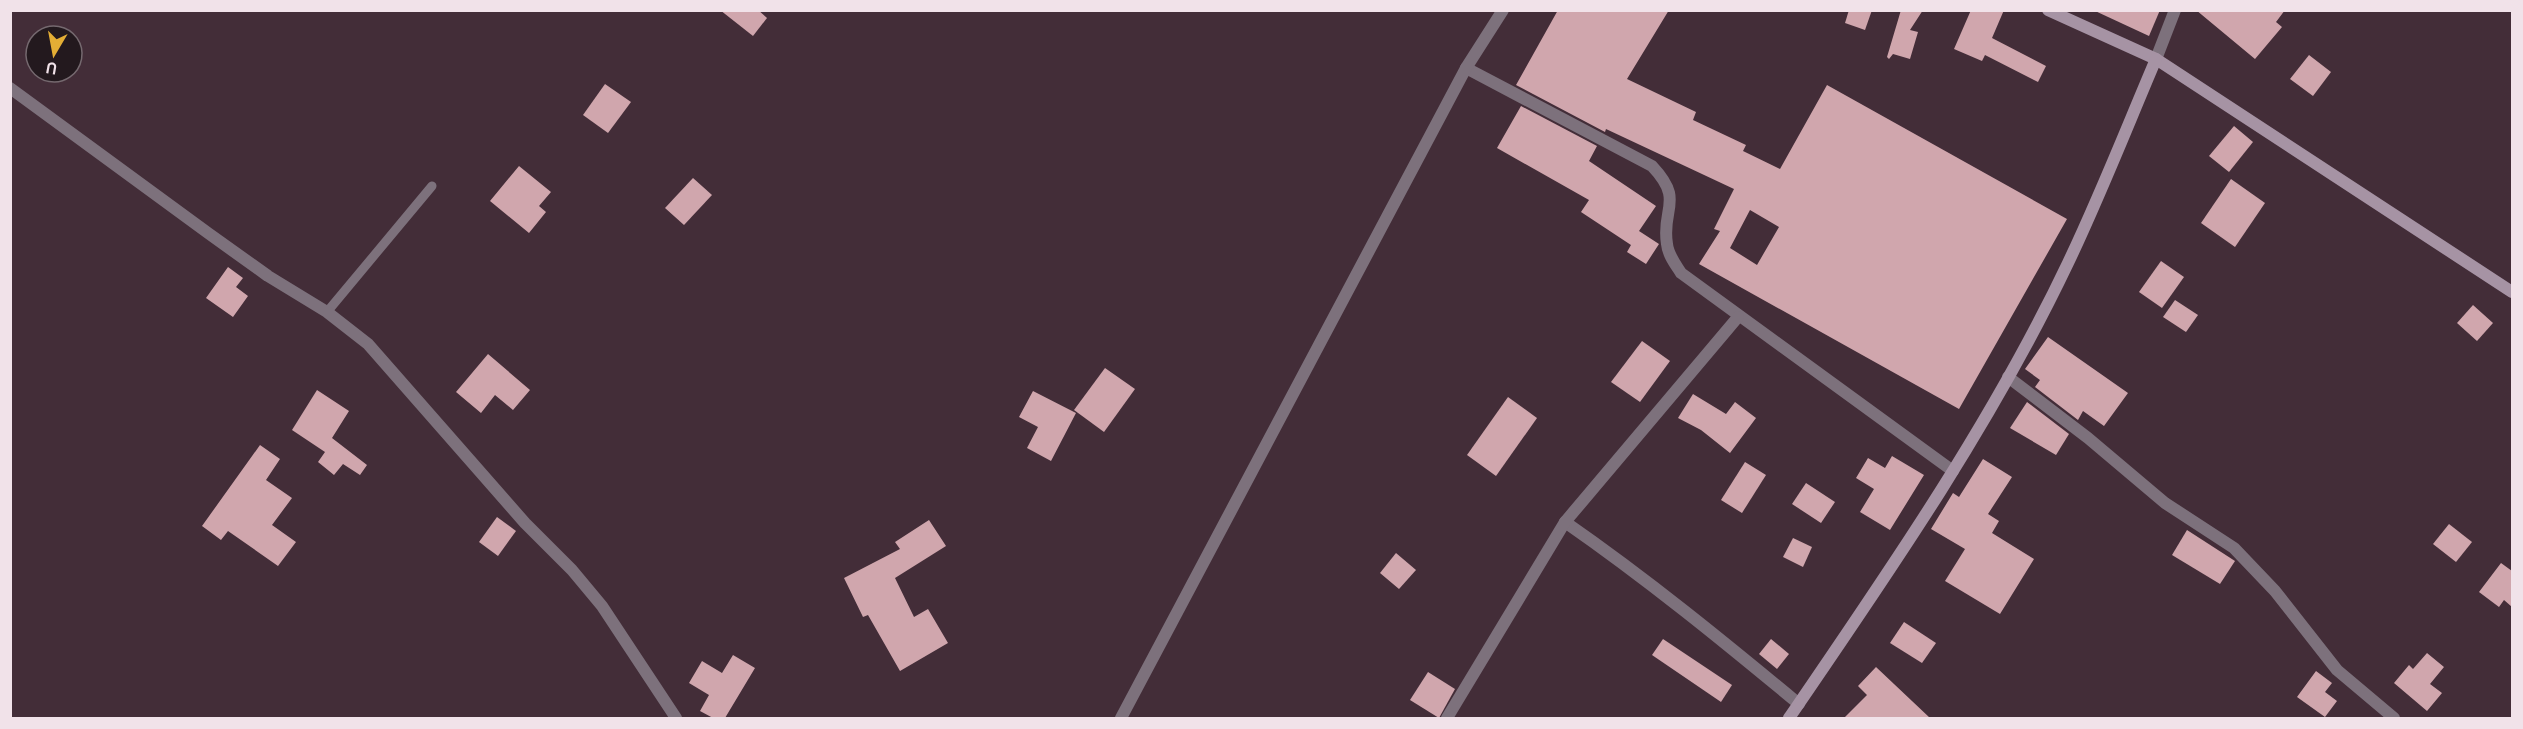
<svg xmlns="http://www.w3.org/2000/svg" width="2523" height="729" font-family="'Space Grotesk',sans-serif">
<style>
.building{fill:#d0a6ad;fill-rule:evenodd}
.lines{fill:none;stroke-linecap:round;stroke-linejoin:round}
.lane{stroke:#7d717c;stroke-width:9}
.street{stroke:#7d717c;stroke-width:12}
.secondary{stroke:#a693a4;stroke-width:12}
</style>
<rect width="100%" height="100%" fill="#432d38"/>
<!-- building -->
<g class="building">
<path d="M720 10H758L767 18 753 36Z"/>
<path d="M1558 10H1669L1627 79 1696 112 1693 120 1746 145 1743 151 1780 169 1827 85 2067 219 1959 409 1699 264 1720 231 1714 229 1734 189 1606 129 1605 132 1516 85ZM1750 210 1779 227 1757 265 1730 248Z"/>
<path d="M1849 10H1872L1865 30 1845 23Z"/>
<path d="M1901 10H1923L1910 30 1918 32 1910 59 1893 54 1889 59 1887 57Z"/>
<path d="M1971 10H2004L1992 38 2046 66 2038 82 1985 55 1982 61 1954 49Z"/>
<path d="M2093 10H2160L2149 36Z"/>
<path d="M2196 10H2285L2276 22 2282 27 2255 59Z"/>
<path d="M2309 55 2331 72 2313 96 2290 79Z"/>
<path d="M605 84 631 102 608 133 583 115Z"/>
<path d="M1521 106 1597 146 1589 161 1656 206 1639 231 1659 244 1646 264 1627 252 1631 245 1581 212 1589 200 1497 148Z"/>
<path d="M2234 126 2253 142 2229 172 2209 156Z"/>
<path d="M519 166 551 192 539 206 546 212 529 233 490 201Z"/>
<path d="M693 178 712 195 684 225 665 208Z"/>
<path d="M2231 179 2265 203 2235 247 2201 223Z"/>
<path d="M2161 261 2184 277 2162 308 2139 292Z"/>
<path d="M228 267 243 278 236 287 248 296 233 317 206 298Z"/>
<path d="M2175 300 2198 315 2186 332 2163 317Z"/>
<path d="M2473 305 2493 323 2477 341 2457 323Z"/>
<path d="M2048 337 2128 393 2104 426 2083 411 2078 420 2035 387 2040 380 2025 369Z"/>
<path d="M1642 341 1670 361 1640 402 1611 382Z"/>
<path d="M488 354 530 390 513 410 495 395 481 413 456 392Z"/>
<path d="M1105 368 1135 389 1104 432 1074 410Z"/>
<path d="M317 390 349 411 332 438 367 465 360 475 343 464 334 475 318 462 325 452 292 430Z"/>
<path d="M1033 391 1076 413 1051 461 1027 448 1038 427 1019 417Z"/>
<path d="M1693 394 1726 414 1735 402 1756 418 1730 453 1701 430 1678 418Z"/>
<path d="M1508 397 1537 418 1496 476 1467 455Z"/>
<path d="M2027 402 2069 434 2056 455 2010 428Z"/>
<path d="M260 445 280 459 266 480 292 498 272 525 296 542 278 566 228 531 221 540 202 526Z"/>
<path d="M1892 456 1924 475 1890 530 1860 512 1874 489 1856 478 1868 458 1885 468Z"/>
<path d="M1983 459 2012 477 1988 514 1999 521 1992 533 2034 559 2000 614 1945 581 1965 549 1931 529 1953 493 1959 497Z"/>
<path d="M1745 462 1766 475 1742 513 1721 500Z"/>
<path d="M1806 483 1835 502 1821 523 1792 504Z"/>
<path d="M497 517 516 531 498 556 479 542Z"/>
<path d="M929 520 946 546 895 578 914 617 928 609 948 643 900 671 868 615 863 617 844 578 900 549 895 542Z"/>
<path d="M2449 524 2472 542 2456 562 2433 544Z"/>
<path d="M2187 530 2235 561 2220 584 2172 555Z"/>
<path d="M1793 538 1812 547 1803 567 1783 557Z"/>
<path d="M1396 553 1416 570 1399 589 1380 573Z"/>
<path d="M2501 563 2512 571V607L2504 600 2499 607 2479 592Z"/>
<path d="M1904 622 1936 643 1922 663 1890 643Z"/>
<path d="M1663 639 1732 685 1721 702 1652 655Z"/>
<path d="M1771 639 1789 654 1777 669 1759 654Z"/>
<path d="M2427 653 2444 667 2430 684 2442 693 2427 711 2394 683 2409 665 2413 669Z"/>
<path d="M733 655 755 668 725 718H713L700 711 709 695 689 683 702 661 722 673Z"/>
<path d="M1876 667 1930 718H1844L1867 695 1858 686Z"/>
<path d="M2316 671 2332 683 2325 692 2337 701 2325 717 2297 697Z"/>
<path d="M1428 672 1455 689 1439 718 1410 700Z"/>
</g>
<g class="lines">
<!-- lane -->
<path class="lane" d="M327 312 432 186"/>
<!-- street -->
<g class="street">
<path d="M2156 59 2175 10"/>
<path d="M1466 68 1652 166C1685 201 1661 208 1667 244 1668 255 1676 265 1681 273L1953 471"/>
<path d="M10 88 208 233 268 276 327 312 368 344 525 523 572 570 602 606 676 718"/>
<path d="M2008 377 2088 438 2165 503 2234 548 2275 591 2337 670 2394 718"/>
<path d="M1565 522C1647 579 1723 641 1799 704"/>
<path d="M1121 718 1466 68 1503 10"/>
<path d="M1447 718 1565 522 1738 317"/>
</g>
<!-- secondary -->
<g class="secondary">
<path d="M2048 10 2156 59 2512 292"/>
<path d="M1789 718C1889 572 1992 423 2068 263 2100 196 2127 127 2156 59"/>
</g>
</g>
<!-- border -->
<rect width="2523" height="729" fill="none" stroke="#f1e2e9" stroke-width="24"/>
<!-- north arrow -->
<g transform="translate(54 54) rotate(190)"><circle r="28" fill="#23191e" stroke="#75696f" stroke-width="1.5"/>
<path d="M0-4.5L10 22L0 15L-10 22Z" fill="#e4ae35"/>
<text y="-9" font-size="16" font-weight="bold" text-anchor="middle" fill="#f1e2e9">U</text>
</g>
</svg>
